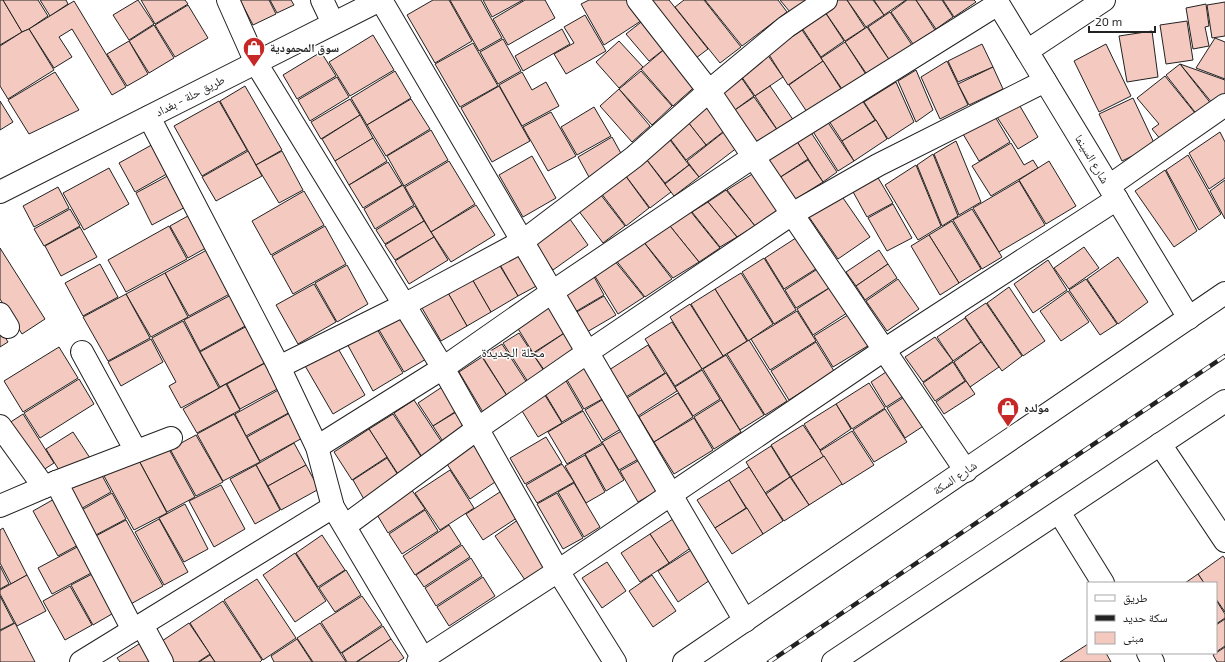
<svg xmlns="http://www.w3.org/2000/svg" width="1225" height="662" font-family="'Exo 2','Noto Naskh Arabic',sans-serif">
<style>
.building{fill:#f3c9c0;stroke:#222}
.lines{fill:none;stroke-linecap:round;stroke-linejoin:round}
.minor-casing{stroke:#222;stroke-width:24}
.major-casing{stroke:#222;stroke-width:24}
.minor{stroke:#fff;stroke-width:22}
.major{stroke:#fff;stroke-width:22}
.rail-casing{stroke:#222;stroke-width:4.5}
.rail{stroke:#fff;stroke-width:3;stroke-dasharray:9;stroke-linecap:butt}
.labels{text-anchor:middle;stroke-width:3;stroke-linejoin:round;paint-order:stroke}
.poi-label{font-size:12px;font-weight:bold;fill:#222;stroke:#fff;text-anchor:start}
.street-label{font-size:12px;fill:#222;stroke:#fff}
.neighbourhood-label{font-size:13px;fill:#222;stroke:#fff}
</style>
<rect width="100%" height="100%" fill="#fff"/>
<!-- building -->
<g class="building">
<path d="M0 0H3L22 32 0 45Z"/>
<path d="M3 0H38L48 16 29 29 22 32Z"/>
<path d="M40 0H66L68 4 50 16Z"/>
<path d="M138 0 154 24 129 40 113 15Z"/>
<path d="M141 0H185L188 4 155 24Z"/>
<path d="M240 0H269L276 14 253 25Z"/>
<path d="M270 0H291L294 5 277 13Z"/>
<path d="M433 0H449L472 41 435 63 407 15Z"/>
<path d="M450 0H481L502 38 479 51Z"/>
<path d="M483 0H523L492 17Z"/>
<path d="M525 0H545L555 18 508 45 493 19Z"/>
<path d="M589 0H630L644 19 604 45 581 4Z"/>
<path d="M644 0H669L708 49 692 61Z"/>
<path d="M684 0H704L741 47 720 63 675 7Z"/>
<path d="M705 0H778L787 12 742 46Z"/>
<path d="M780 0H806L790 12Z"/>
<path d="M837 0H847L865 28 845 41 823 9Z"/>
<path d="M847 0H873L884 15 866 27Z"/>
<path d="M874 0H906L884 15Z"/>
<path d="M907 0H916L935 30 913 44 891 12Z"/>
<path d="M916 0H942L953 17 936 29Z"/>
<path d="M943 0H974L976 2 954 17Z"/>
<path d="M74 1 126 87 112 95 72 29 59 37 72 57 54 68 29 29Z"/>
<path d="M1225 2V36L1212 38 1207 5Z"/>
<path d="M1206 4 1209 26 1205 27 1209 46 1193 49 1186 8Z"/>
<path d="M188 5 208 38 175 57 155 25Z"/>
<path d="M823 9 844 41 821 57 800 25Z"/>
<path d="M890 12 912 45 890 61 868 27Z"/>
<path d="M585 15 606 51 566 74 554 54 574 43 564 27Z"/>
<path d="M645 19 667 47 649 61 626 34Z"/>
<path d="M1187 21 1193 60 1166 64 1160 25Z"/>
<path d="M154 25 174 58 149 73 129 41Z"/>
<path d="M867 27 890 61 868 76 845 42Z"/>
<path d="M29 29 54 70 8 99 0 86V46L22 32Z"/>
<path d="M562 29 570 44 523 71 515 56Z"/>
<path d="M802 30 823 61 788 85 768 53Z"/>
<path d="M1152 31 1158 77 1127 82 1119 36Z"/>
<path d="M373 35 394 70 350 96 329 62Z"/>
<path d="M1215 38 1225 42V79L1196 68Z"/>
<path d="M503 39 521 71 498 84 480 52Z"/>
<path d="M129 41 148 74 127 86 107 54Z"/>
<path d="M619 41 643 67 619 88 596 62Z"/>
<path d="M845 42 867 76 844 92 821 58Z"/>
<path d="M473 43 498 86 460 107 435 64Z"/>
<path d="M982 44 993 67 958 82 948 61Z"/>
<path d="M1106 44 1131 96 1099 112 1074 61Z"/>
<path d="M667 47 699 83 673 106 641 69Z"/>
<path d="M321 52 336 76 297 99 283 75Z"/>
<path d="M767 54 783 77 755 96 739 73Z"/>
<path d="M823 61 843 92 809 115 789 85Z"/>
<path d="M947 61 968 105 940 119 921 77Z"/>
<path d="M1180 64 1225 80V94L1213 104Z"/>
<path d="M1180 64 1212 105 1198 116 1166 75Z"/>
<path d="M993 67 1003 89 969 105 958 84Z"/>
<path d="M916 70 933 110 916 122 898 81Z"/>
<path d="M395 71 411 98 367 125 351 98Z"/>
<path d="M641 71 672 106 652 125 619 89Z"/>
<path d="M55 72 79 110 29 134 8 100Z"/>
<path d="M522 72 532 90 546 82 559 106 522 126 499 85Z"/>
<path d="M738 73 754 96 732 112 716 88Z"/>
<path d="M1165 76 1195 113 1161 140 1152 129 1159 124 1137 98Z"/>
<path d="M337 77 349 97 310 121 298 100Z"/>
<path d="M896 82 914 122 888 139 864 102Z"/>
<path d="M245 86 282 150 256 165 220 101Z"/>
<path d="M499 86 530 141 492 162 461 108Z"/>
<path d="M770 86 794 121 778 131 755 96Z"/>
<path d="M619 89 650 126 632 142 600 106Z"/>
<path d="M754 97 778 131 756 146 732 112Z"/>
<path d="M1133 98 1155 145 1122 161 1099 114Z"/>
<path d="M350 99 360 115 321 139 311 122Z"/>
<path d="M411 99 430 129 386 156 367 125Z"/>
<path d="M707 100 728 128 706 145 684 117Z"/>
<path d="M862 100 875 120 842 141 829 121Z"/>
<path d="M0 101 13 122 0 130Z"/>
<path d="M219 101 247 150 202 176 174 126Z"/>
<path d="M1017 101 1038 137 1018 149 995 114Z"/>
<path d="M594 107 611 136 577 155 561 127Z"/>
<path d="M551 112 576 156 548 171 523 127Z"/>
<path d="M360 115 373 138 335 161 322 139Z"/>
<path d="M994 115 1010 142 979 161 963 134Z"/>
<path d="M684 117 706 145 686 160 665 132Z"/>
<path d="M876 120 887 139 854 161 842 141Z"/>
<path d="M827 121 854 161 838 171 812 130Z"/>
<path d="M431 130 448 160 404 186 387 156Z"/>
<path d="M725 131 738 147 699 177 687 161Z"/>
<path d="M810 131 837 172 823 182 796 140Z"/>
<path d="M1220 132 1225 142V178L1209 189 1189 153Z"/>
<path d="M667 136 689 165 665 183 643 155Z"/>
<path d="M612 137 623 157 589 177 578 157Z"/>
<path d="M373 138 387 161 349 185 335 161Z"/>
<path d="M796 140 808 159 779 178 766 159Z"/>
<path d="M956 141 981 202 959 215 934 154Z"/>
<path d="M157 142 172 171 135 192 119 163Z"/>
<path d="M1011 143 1024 165 1033 160 1038 168 991 196 972 166Z"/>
<path d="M248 151 262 176 216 201 202 177Z"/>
<path d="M282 151 303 190 279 203 256 165Z"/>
<path d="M933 154 958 216 942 226 917 165Z"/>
<path d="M643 155 671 192 650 208 622 171Z"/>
<path d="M1188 155 1221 214 1199 230 1166 170Z"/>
<path d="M532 156 556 198 523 217 499 175Z"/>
<path d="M808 160 823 182 793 201 779 178Z"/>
<path d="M449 161 475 204 431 232 405 187Z"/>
<path d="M1049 161 1076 206 1046 224 1019 180Z"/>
<path d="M388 162 402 185 363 208 349 185Z"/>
<path d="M689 165 699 177 674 196 665 184Z"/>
<path d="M916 165 941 226 918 240 885 185Z"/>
<path d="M109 168 129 204 84 230 63 193Z"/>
<path d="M1165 170 1197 231 1174 247 1135 191Z"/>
<path d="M622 171 649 208 626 226 598 189Z"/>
<path d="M173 173 191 204 152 225 136 193Z"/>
<path d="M754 173 782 209 755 226 727 190Z"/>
<path d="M877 176 893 203 867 217 852 190Z"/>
<path d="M1225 180V219L1210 191Z"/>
<path d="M1019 181 1045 225 999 252 973 208Z"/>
<path d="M403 185 414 205 375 229 364 209Z"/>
<path d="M58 187 69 208 34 227 23 206Z"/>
<path d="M597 190 625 226 603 243 575 206Z"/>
<path d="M726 190 755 226 737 237 708 202Z"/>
<path d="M304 191 324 225 271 255 252 221Z"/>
<path d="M841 195 870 237 838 259 809 217Z"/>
<path d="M708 202 737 237 720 247 692 212Z"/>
<path d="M893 204 912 238 887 251 868 218Z"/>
<path d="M476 205 495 235 451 262 431 232Z"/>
<path d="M415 206 424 221 385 244 376 230Z"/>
<path d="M70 209 80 226 44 246 34 229Z"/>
<path d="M972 209 1002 257 982 269 953 220Z"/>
<path d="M195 212 213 244 188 258 170 226Z"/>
<path d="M565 212 588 245 553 270 529 238Z"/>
<path d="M691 212 720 248 699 262 670 226Z"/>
<path d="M424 221 434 237 395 260 385 245Z"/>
<path d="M952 221 981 269 959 283 929 235Z"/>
<path d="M169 226 187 259 126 292 108 260Z"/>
<path d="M325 226 346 264 293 294 272 256Z"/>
<path d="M670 226 699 262 673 278 643 241Z"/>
<path d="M80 227 97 257 61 276 45 246Z"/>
<path d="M802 234 822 265 784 289 765 258Z"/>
<path d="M929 235 959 283 940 295 911 246Z"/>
<path d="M434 237 448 260 409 284 395 261Z"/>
<path d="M643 241 672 279 645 297 615 259Z"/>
<path d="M519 243 542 283 518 296 495 256Z"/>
<path d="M214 246 237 290 189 316 165 273Z"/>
<path d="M1084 247 1099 268 1069 289 1054 268Z"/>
<path d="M0 248 45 319 22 334 0 299Z"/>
<path d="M879 250 888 264 856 286 846 272Z"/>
<path d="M494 256 518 296 491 312 468 272Z"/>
<path d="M1118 257 1148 302 1118 324 1087 279Z"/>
<path d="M764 258 796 310 774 324 742 272Z"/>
<path d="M614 260 644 297 618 314 593 273Z"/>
<path d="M1048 260 1067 290 1033 313 1014 284Z"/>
<path d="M100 264 118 297 83 316 65 283Z"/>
<path d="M888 264 897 278 865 300 856 286Z"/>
<path d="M347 265 368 304 337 322 315 283Z"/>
<path d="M822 266 834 285 796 308 785 290Z"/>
<path d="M468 272 491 312 467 326 444 286Z"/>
<path d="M165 273 188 317 151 337 126 294Z"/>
<path d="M592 273 604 295 575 312 562 291Z"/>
<path d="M741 273 773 324 748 341 715 289Z"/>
<path d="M898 279 919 309 887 331 866 301Z"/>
<path d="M1086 279 1117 324 1100 335 1069 290Z"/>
<path d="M314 284 336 322 298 344 276 305Z"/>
<path d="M834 285 850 311 813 335 797 309Z"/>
<path d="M444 286 467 326 441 341 418 301Z"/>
<path d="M1009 287 1045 341 1023 356 987 303Z"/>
<path d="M715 289 747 341 723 356 691 304Z"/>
<path d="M1068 291 1089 322 1061 341 1040 311Z"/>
<path d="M126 294 150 338 108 361 83 317Z"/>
<path d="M231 295 247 325 200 351 184 320Z"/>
<path d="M604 296 616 315 587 332 575 313Z"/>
<path d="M986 303 1022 356 1002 371 965 317Z"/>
<path d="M551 304 569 330 533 353 517 327Z"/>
<path d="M690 304 723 356 702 369 670 317Z"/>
<path d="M404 306 433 355 404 372 375 323Z"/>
<path d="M797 311 816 341 770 370 751 339Z"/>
<path d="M851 313 871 344 833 367 814 336Z"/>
<path d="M965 318 981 342 953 361 937 337Z"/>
<path d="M183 321 219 388 181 408 169 386 176 382 152 338Z"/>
<path d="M672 322 702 369 675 386 645 339Z"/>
<path d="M374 324 403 373 373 391 345 340Z"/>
<path d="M247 326 268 361 220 387 200 352Z"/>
<path d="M0 329 8 342 0 347Z"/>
<path d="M569 330 582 351 547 374 533 354Z"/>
<path d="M519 333 546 374 530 385 503 343Z"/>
<path d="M935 337 953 361 923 382 905 357Z"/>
<path d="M151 339 163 362 121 386 108 362Z"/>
<path d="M749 340 787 401 765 415 727 354Z"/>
<path d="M816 342 834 371 789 400 771 371Z"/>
<path d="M981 342 999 367 970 387 954 362Z"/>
<path d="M502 344 529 386 509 399 482 356Z"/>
<path d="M336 345 365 395 333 414 304 364Z"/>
<path d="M648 345 665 373 626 397 609 370Z"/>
<path d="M59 347 78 378 23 412 4 381Z"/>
<path d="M726 355 764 415 740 430 703 369Z"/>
<path d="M482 357 509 399 484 414 459 372Z"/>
<path d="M585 360 606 397 584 409 563 373Z"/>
<path d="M267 362 281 387 240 409 227 384Z"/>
<path d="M953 362 965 381 935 401 923 383Z"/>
<path d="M892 368 908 393 886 407 871 382Z"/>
<path d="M702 370 720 399 693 416 675 387Z"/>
<path d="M666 373 677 391 638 416 627 398Z"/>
<path d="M562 374 583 410 562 422 541 387Z"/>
<path d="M79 379 94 404 40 438 24 413Z"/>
<path d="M966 381 975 394 944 414 936 402Z"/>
<path d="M869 383 885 408 852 429 836 404Z"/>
<path d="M226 384 240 410 197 433 183 409Z"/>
<path d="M445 385 461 408 433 426 418 403Z"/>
<path d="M282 388 294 410 246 436 235 414Z"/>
<path d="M543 392 562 423 538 437 519 406Z"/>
<path d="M678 393 693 417 654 442 639 417Z"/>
<path d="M909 394 928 423 905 438 887 408Z"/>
<path d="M607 397 624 427 603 440 585 410Z"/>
<path d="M414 400 443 444 422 457 394 413Z"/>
<path d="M721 400 741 432 714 449 694 417Z"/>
<path d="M836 404 851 429 820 450 804 424Z"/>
<path d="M461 409 471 425 444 443 433 426Z"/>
<path d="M885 409 907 442 874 462 853 430Z"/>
<path d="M295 410 308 435 260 461 247 437Z"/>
<path d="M583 411 602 443 567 464 548 432Z"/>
<path d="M23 414 54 463 37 474 6 425Z"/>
<path d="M234 414 260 462 223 481 197 434Z"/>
<path d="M393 414 422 458 398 474 369 429Z"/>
<path d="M694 418 713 450 674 474 654 442Z"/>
<path d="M803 425 824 456 791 477 771 445Z"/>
<path d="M369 429 387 457 352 480 334 452Z"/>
<path d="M625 429 642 457 619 470 602 442Z"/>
<path d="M852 431 874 465 842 485 820 451Z"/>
<path d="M73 432 90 458 62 475 46 449Z"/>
<path d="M196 435 223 482 196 496 170 449Z"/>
<path d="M546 437 562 463 525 484 510 458Z"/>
<path d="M476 440 501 478 470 499 445 461Z"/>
<path d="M165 442 195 497 167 512 137 457Z"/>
<path d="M294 443 306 465 268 486 256 465Z"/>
<path d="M603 444 624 480 606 491 585 454Z"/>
<path d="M771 446 790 477 765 493 746 462Z"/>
<path d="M585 455 605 492 586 503 565 466Z"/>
<path d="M824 456 842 484 809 505 791 477Z"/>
<path d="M137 457 167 513 134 530 104 476Z"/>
<path d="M387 458 400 478 365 501 353 480Z"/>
<path d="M643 458 661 489 638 502 620 471Z"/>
<path d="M562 464 574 482 537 503 526 485Z"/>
<path d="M256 465 280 510 255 524 230 479Z"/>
<path d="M306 465 319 489 281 510 268 486Z"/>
<path d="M749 467 783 521 763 534 729 480Z"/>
<path d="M99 470 111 492 77 511 65 489Z"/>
<path d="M450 470 474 508 440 530 415 493Z"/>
<path d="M790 477 809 505 784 521 766 494Z"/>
<path d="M729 480 746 508 715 528 697 500Z"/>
<path d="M574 483 600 527 584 537 558 492Z"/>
<path d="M221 485 245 529 214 547 189 501Z"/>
<path d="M409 486 425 509 388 533 373 508Z"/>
<path d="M506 488 523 514 483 540 466 514Z"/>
<path d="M112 493 126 519 92 537 78 512Z"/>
<path d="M557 493 583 538 563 549 537 504Z"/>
<path d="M56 498 80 544 58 556 33 511Z"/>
<path d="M185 504 208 549 184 562 159 518Z"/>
<path d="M747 508 763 534 732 554 715 528Z"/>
<path d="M425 510 438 531 402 554 389 534Z"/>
<path d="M522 517 550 564 525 580 495 536Z"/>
<path d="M676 517 695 545 669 563 650 534Z"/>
<path d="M159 519 188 572 164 585 135 532Z"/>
<path d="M126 520 163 586 129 605 92 538Z"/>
<path d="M449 525 461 544 415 575 403 556Z"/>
<path d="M3 528 27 575 11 584 0 563V530Z"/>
<path d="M650 534 669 563 640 582 621 553Z"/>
<path d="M322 535 345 570 318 587 296 553Z"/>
<path d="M81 545 95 571 52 594 38 568Z"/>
<path d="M462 545 470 557 424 587 416 575Z"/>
<path d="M696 547 716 576 678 602 658 571Z"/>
<path d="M295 553 326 601 295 622 263 575Z"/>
<path d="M1223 556 1225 559V612L1216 599V583H1204L1198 574Z"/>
<path d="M471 558 482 576 436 606 425 588Z"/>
<path d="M607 562 626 591 602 608 582 578Z"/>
<path d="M0 566 9 584 0 589Z"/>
<path d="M346 570 361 595 335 612 319 588Z"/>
<path d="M96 572 117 611 93 625 71 585Z"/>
<path d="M1198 574 1204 583H1185Z"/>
<path d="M27 575 46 611 17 626 0 594V590Z"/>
<path d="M652 575 676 611 653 627 629 591Z"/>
<path d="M483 577 495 596 449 626 437 607Z"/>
<path d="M257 579 296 638 263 660 224 600Z"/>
<path d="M70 586 92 625 65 640 43 601Z"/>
<path d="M0 596 14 623 0 630Z"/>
<path d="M362 596 382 625 341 653 321 622Z"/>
<path d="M1216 600 1225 614V618L1216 624Z"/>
<path d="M223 601 262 660 260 662H215L190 623Z"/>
<path d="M1225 619V646L1216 652V625Z"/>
<path d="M15 623 35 662H0V631Z"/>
<path d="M189 623 210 654 198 662H171L159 643Z"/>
<path d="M320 623 346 662H313L297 638Z"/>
<path d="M383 626 391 639 356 662H347L342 653Z"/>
<path d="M297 639 312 662H274L271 656Z"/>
<path d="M391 639 404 658 398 662H357Z"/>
<path d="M142 642 155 662H120L117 658Z"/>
<path d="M1088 644V653H1106L1111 662H1060Z"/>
<path d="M1225 647V662H1217L1213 655Z"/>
<path d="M210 655 215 662H199Z"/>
</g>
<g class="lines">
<!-- minor casing -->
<g class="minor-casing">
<g id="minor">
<path d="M228 0 256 63 443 368 558 571 615 662"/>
<path d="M322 0 333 23"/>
<path d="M381 0 745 621"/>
<path d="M638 0 709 91 786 27 826 0"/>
<path d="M996 0 1189 318"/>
<path d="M1027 51 1104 0"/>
<path d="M149 117 279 367 317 447 333 507 425 662"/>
<path d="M1109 186 1225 105"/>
<path d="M0 314 8 327"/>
<path d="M82 352 136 451"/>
<path d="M279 367 404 305 523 241 634 157 709 91 966 471"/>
<path d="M0 426 44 487"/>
<path d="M1160 444 1225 541"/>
<path d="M317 447 443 368 552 292 753 157 998 4"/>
<path d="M56 482 133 630"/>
<path d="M0 506 56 482 171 438"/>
<path d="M1059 512 1103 583"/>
<path d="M345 526 477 429 588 352 792 214 878 165 1045 81"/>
<path d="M142 625 162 662"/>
<path d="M1148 653 1153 662"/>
<path d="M81 662 333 507"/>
<path d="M418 662 558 571 884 350 1117 199"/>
<path d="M684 662 1225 293"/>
<path d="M833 662 1225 401"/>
</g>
</g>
<!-- major casing -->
<g class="major-casing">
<path id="major" d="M0 192 380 0"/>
</g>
<!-- minor -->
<use href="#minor" class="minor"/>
<!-- major -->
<use href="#major" class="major"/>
<!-- rail casing -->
<g class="rail-casing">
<path id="rail" d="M769 662 1225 356"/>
</g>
<!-- rail -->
<use href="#rail" class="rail"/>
</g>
<!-- icons -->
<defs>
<g id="shop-pin" transform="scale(1.15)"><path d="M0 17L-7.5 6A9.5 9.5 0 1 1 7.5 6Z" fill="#c62828" stroke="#fff"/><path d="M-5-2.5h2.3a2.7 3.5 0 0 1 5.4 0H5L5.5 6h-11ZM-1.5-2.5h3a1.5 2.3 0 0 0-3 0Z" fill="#fff"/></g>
</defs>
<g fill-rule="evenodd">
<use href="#shop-pin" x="254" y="48"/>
<use href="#shop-pin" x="1008" y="408"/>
</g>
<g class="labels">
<!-- poi labels -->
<g class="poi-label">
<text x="270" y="52">سوق المحمودية</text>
<text x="1024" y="412">مولده</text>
</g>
<!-- street labels -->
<g class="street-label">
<text transform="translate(190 96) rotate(-27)" y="4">طريق حلة - بغداد</text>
<text transform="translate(1092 159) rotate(59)" y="4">شارع السينما</text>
<text transform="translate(955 478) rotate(-34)" y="4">شارع السكة</text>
</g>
<!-- neighbourhood labels -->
<g class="neighbourhood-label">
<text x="513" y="357">محلة الجديدة</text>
</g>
</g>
<!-- legend -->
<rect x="1087" y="582" width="130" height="72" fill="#ffffff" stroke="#a7a7a7"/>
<rect x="1095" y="595" width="20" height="6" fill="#ffffff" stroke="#a7a7a7"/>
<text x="1123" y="602" font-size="12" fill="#222222">طريق</text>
<rect x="1095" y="615" width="20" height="6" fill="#222222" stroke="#a7a7a7"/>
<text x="1123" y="622" font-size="12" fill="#222222">سكة حديد</text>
<rect x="1095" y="632" width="20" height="12" fill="#f3c9c0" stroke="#a7a7a7"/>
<text x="1123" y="642" font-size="12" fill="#222222">مبنى</text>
<!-- scale -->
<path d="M1089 26v6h66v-6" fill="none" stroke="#222222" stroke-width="2"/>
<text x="1095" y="26" font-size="12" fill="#222222" stroke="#ffffff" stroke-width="3" paint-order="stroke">20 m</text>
</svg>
